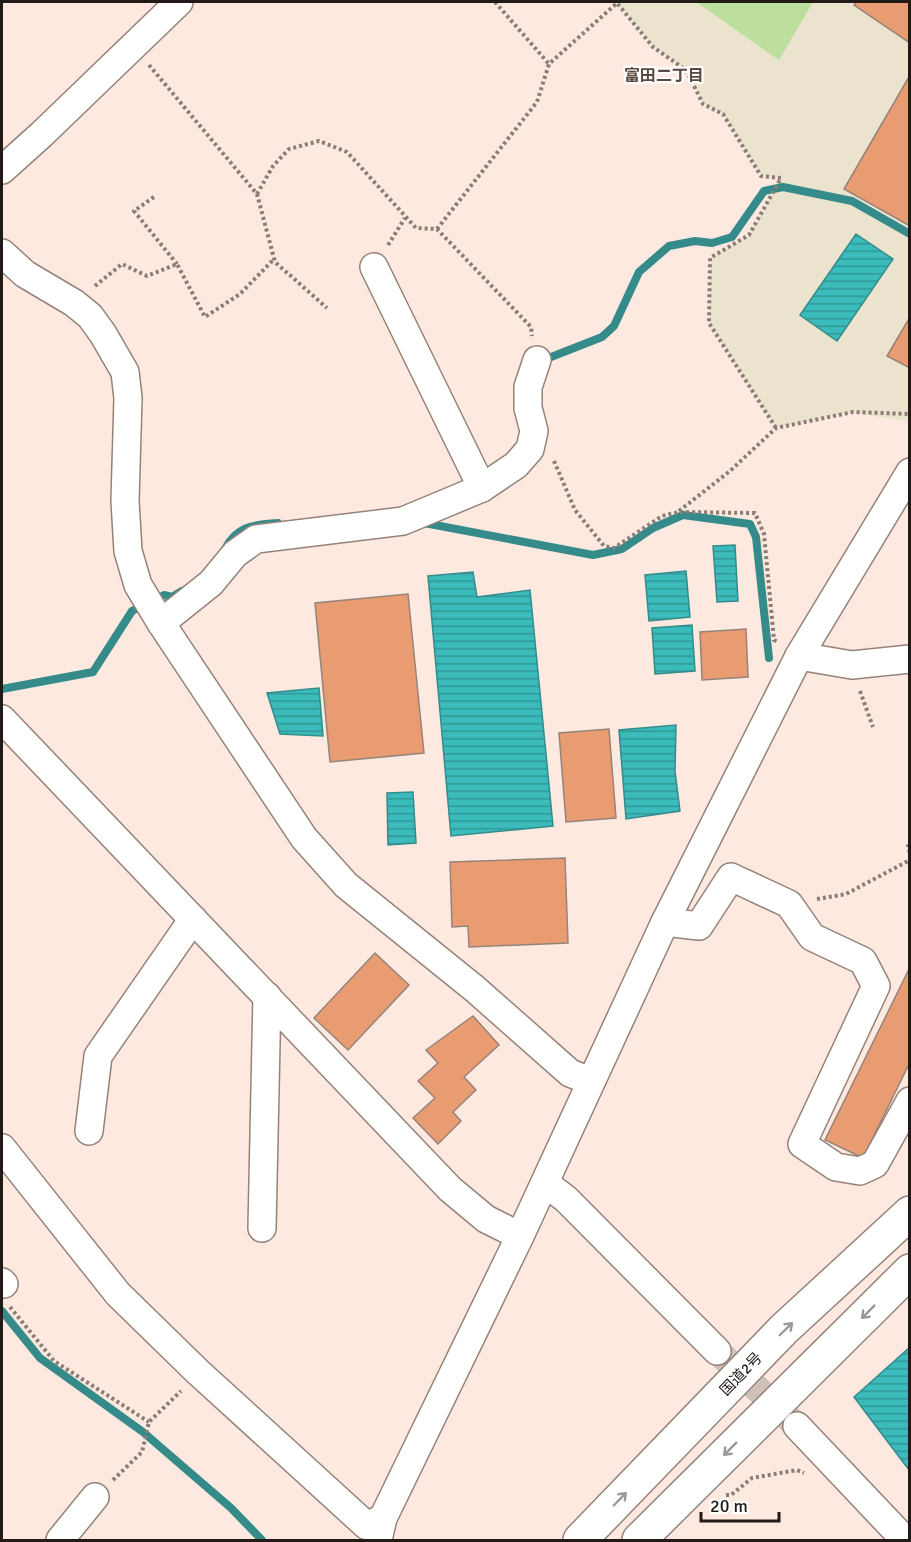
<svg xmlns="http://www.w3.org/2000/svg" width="911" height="1542" font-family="Signika,'Noto Sans JP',sans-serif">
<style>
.education{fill:#ece3ce}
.green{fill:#bcdf9e}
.water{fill:url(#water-rules);stroke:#348b8a;stroke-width:1.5}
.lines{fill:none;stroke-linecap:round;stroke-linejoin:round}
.stream{stroke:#348b8a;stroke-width:8}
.building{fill:#e99c72;stroke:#95837a;stroke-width:1.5}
.minor-tunnel{stroke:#d1c0b7;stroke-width:27;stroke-dasharray:27 14;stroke-linecap:butt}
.minor-casing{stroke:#95837a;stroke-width:30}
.highway-casing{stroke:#95837a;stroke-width:36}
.path{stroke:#8a7d76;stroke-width:4;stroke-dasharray:3 3;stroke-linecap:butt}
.minor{stroke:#fff;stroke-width:27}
.highway{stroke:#fff;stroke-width:33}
.oneway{stroke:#9b9896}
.labels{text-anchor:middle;stroke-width:4.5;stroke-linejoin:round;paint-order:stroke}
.street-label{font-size:15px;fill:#211a16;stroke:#fff}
.neighbourhood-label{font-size:16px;font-weight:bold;fill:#58483f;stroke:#fff}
</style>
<defs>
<pattern id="water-rules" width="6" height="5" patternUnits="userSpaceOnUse" patternTransform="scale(1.5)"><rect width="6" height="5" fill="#3cbbbc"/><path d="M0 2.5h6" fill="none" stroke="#329798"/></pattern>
</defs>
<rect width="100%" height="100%" fill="#fde9df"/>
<!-- education -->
<path class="education" d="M616 2H909V422L853 412 776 428 709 323 710 258 749 235 781 178 761 176 723 114 703 104 686 70 653 46Z"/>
<!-- green -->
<path class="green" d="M696 2H813L779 60Z"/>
<!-- water -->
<g class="water">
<path d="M856 234 893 259 837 341 800 315Z"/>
<path d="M735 545 738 601 717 602 713 546Z"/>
<path d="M686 571 690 617 649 621 645 575Z"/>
<path d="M473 572 477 597 530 590 553 826 451 836 428 576Z"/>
<path d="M692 625 695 671 655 674 652 628Z"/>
<path d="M319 688 323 736 280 734 267 693Z"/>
<path d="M676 725 675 771 680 811 626 819 619 730Z"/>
<path d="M413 792 416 843 388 845 387 793Z"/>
<path d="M909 1348V1470L854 1397Z"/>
</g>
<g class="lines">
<!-- stream -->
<g class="stream">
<path d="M546 359 602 337 614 326 639 272 669 246 695 241 712 243 732 237 764 191 783 187 852 201 910 234"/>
<path d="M419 522 593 555 622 549 653 528 683 515 750 524 756 537 769 658"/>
<path d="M225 549C237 525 254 525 278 523"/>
<path d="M2 689 93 672 132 611 164 595 172 597 182 591"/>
<path d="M2 1311 40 1358 143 1432 231 1508 262 1540"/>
</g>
</g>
<!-- building -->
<g class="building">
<path d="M856 2H910V43L854 5Z"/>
<path d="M910 75V226L844 189Z"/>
<path d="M910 317V368L887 356Z"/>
<path d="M408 594 424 753 330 762 315 603Z"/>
<path d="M746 629 748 677 702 680 700 632Z"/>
<path d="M609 729 616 818 566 822 559 733Z"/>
<path d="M565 858 568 943 469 947 468 926 452 927 450 862Z"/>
<path d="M375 953 409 985 348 1050 314 1018Z"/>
<path d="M910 967V1062L863 1158 825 1140Z"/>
<path d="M473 1016 499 1045 464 1077 476 1090 453 1112 461 1121 438 1144 413 1118 435 1098 418 1081 438 1063 426 1050Z"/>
</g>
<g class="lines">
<!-- minor-tunnel -->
<path class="minor-tunnel" d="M717 1351 797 1426"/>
<!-- minor casing -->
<g class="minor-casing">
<g id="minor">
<path d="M2 170 42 134 179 2"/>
<path d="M2 253 25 274 74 303 90 316 103 334 125 372 128 398 125 501 128 551 138 585 161 623 304 838 346 885 475 989 570 1073 590 1081"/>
<path d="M374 267 482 488"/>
<path d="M161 623 211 583 235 554 256 539 403 521 482 488 516 465 530 449 534 431 528 408V387L537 360"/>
<path d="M799 656 852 665 910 659"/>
<path d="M2 719 450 1189 486 1219 520 1236"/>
<path d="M665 922 699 926 731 877 789 904 812 937 863 961 876 986 802 1144 836 1167 860 1171 875 1164 910 1101"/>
<path d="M89 1131 98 1056 193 919"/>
<path d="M2 1148 118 1294 198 1372 367 1526 383 1518"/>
<path d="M545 1183 566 1199 717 1351"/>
<path d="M262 1228 267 996"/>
<path d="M2 1282 4 1284"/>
<path d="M797 1426 905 1540"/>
<path d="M60 1540 95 1497"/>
<path d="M378 1540 383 1518 520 1236 665 922 799 656 910 472"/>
</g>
</g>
<!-- highway casing -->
<g class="highway-casing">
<g id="highway">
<path d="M580 1540 784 1329 910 1213"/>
<path d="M639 1540 910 1271"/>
</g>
</g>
<!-- path -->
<g class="path">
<path d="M495 2 549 64"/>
<path d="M149 65 257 194 275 262 327 308"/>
<path d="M257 194 273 166 289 149 319 141 347 152 416 228 437 229 531 327 532 336"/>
<path d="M154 197 134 211 177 264"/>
<path d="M437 229 537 102 549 64 617 3 653 47 686 70 703 104 723 114 761 176 781 178 749 235 710 258 709 323 776 428"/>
<path d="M388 245 405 218"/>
<path d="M95 286 122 264 147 276 177 264 205 317 240 294 274 259"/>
<path d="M554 461 575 510 604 546 614 548 662 516 679 512 755 513 764 534 774 640 778 642"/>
<path d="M679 511 730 471 776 428 853 412 910 414"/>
<path d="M860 691 873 727"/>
<path d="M910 845 908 846 910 854"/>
<path d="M817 899 846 894 910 860"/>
<path d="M10 1307 54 1361 149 1422"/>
<path d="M113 1480 142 1452 149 1422 181 1391"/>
<path d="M726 1495H731L752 1478 797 1470 804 1473"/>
</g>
<!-- minor -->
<use href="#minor" class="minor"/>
<!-- highway -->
<use href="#highway" class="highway"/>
</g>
<!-- one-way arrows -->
<defs><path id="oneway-shaft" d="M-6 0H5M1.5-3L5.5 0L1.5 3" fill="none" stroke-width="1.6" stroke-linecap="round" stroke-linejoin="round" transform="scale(1.5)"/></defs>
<g class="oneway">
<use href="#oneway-shaft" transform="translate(868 1312) rotate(135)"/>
<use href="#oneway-shaft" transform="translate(786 1329) rotate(-44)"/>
<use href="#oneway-shaft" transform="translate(730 1449) rotate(135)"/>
<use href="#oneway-shaft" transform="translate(620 1499) rotate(-46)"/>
</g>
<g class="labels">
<!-- street labels -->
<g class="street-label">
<text transform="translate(741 1374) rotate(-46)" y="5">国道2号</text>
</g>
<!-- neighbourhood labels -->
<g class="neighbourhood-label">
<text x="664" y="81">富田二丁目</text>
</g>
</g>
<!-- border -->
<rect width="911" height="1542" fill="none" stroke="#211a16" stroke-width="6"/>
<!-- scale -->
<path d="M701 1512v9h78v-9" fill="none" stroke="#211a16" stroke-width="3"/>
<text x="710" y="1512" font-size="18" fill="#211a16" stroke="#ffffff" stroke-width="4.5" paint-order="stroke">20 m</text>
</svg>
